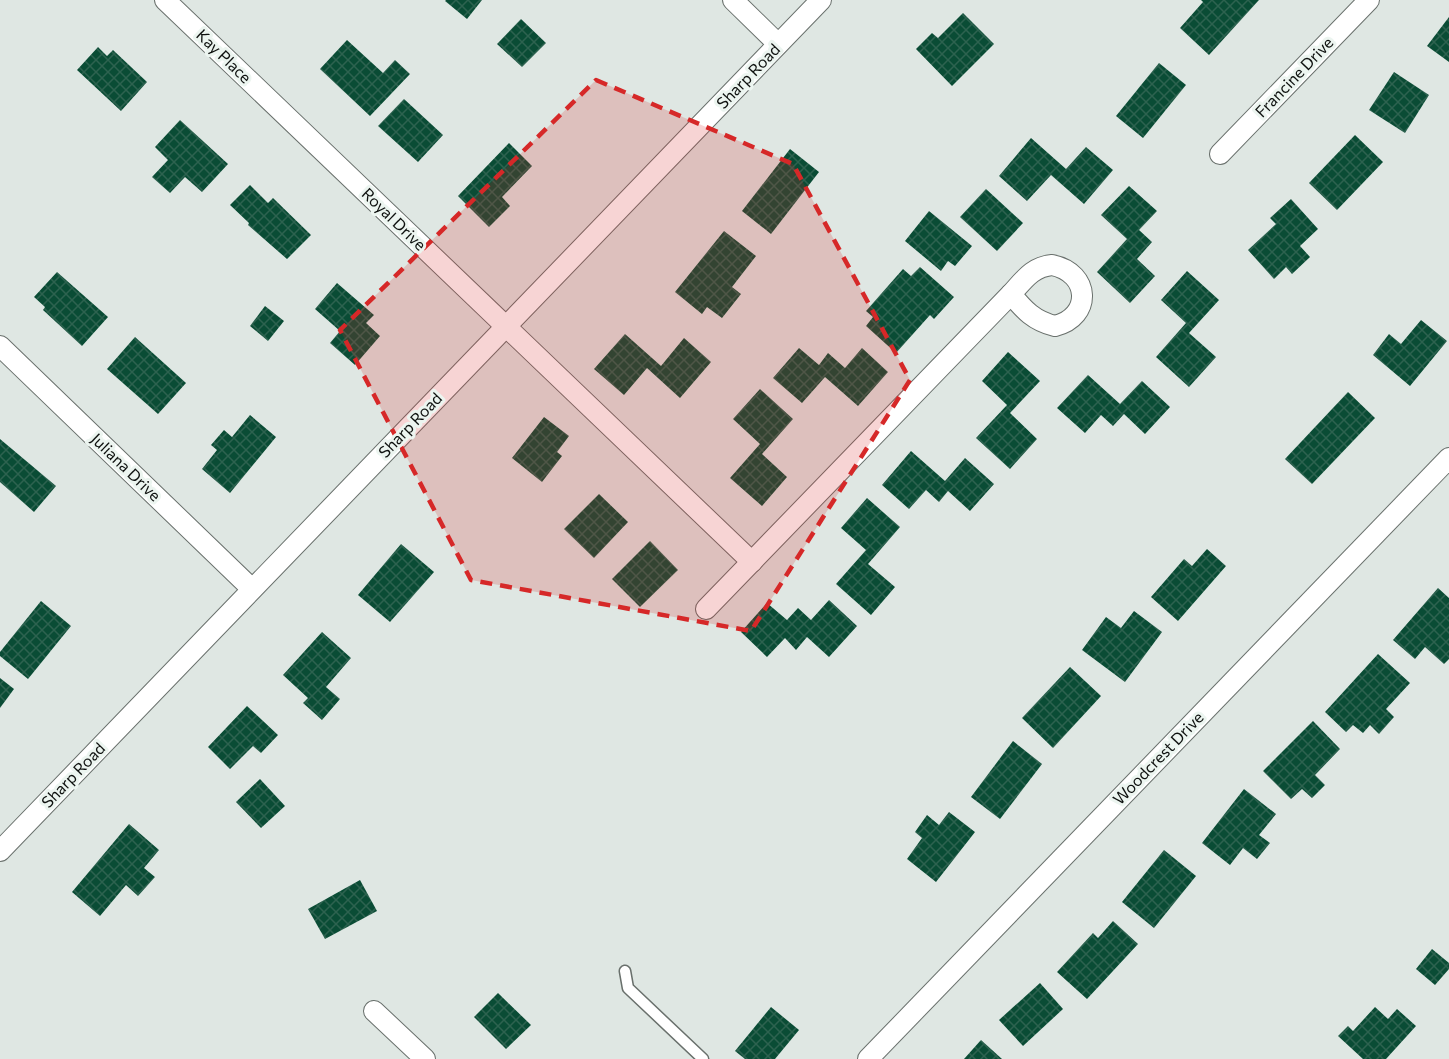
<svg xmlns="http://www.w3.org/2000/svg" width="1449" height="1059" font-family="Commissioner,sans-serif">
<style>
.building{fill:url(#building-cross-hatch)}
.lines{fill:none;stroke-linecap:round;stroke-linejoin:round}
.lane-casing{stroke:#69706c;stroke-width:13}
.street-casing{stroke:#69706c;stroke-width:22}
.lane{stroke:#fff;stroke-width:10}
.street{stroke:#fff;stroke-width:20}
.marked{fill:#d62828;fill-opacity:0.2;stroke:#d62828;stroke-width:4.5;stroke-dasharray:12 8;stroke-linejoin:round}
.labels{text-anchor:middle;stroke-width:6;stroke-linejoin:round;paint-order:stroke}
.street-label{font-size:16px;fill:#0e110f;stroke:#ecf5f0}
</style>
<defs>
<pattern id="building-cross-hatch" width="8" height="8" patternUnits="userSpaceOnUse" patternTransform="scale(1.5)"><rect width="8" height="8" fill="#0a4c35"/><path d="M0 0l8 8M0 8l8-8" fill="none" stroke="#2d624f"/></pattern>
</defs>
<rect width="100%" height="100%" fill="#dfe7e3"/>
<!-- building -->
<g class="building">
<path d="M446 0H482L467 19 445 1Z"/>
<path d="M1201 0H1259L1209 55 1180 28 1203 2Z"/>
<path d="M963 13 994 44 952 86 916 49 932 33 938 38Z"/>
<path d="M1449 17V62L1427 46Z"/>
<path d="M521 19 546 43 522 67 497 44Z"/>
<path d="M347 40 383 73 395 60 410 74 370 116 320 69Z"/>
<path d="M98 47 107 56 113 50 147 82 121 111 77 70Z"/>
<path d="M1159 63 1186 85 1143 138 1116 116Z"/>
<path d="M1394 72 1429 95 1405 133 1369 110Z"/>
<path d="M404 99 443 135 418 162 378 126Z"/>
<path d="M180 120 228 164 202 192 185 177 170 193 152 177 168 160 155 147Z"/>
<path d="M1355 135 1383 162 1337 210 1309 183Z"/>
<path d="M1031 138 1066 169 1086 147 1113 170 1084 204 1051 175 1027 201 999 176Z"/>
<path d="M509 143 532 166 502 197 510 206 489 227 458 196Z"/>
<path d="M790 149 819 172 771 234 742 211Z"/>
<path d="M250 185 268 203 273 198 311 235 287 259 248 225 249 223 230 205Z"/>
<path d="M1129 186 1157 211 1139 230 1152 242 1137 259 1155 276 1130 303 1097 272 1127 239 1101 215Z"/>
<path d="M986 189 1023 223 997 251 960 217Z"/>
<path d="M1291 199 1318 229 1300 246 1310 257 1292 274 1286 267 1274 279 1248 250 1276 224 1270 218Z"/>
<path d="M929 211 972 246 955 266 948 261 941 271 905 241Z"/>
<path d="M724 231 756 256 732 287 741 294 722 318 707 307 702 314 675 292Z"/>
<path d="M920 267 954 297 934 319 930 315 896 353 866 326 873 317 866 311 903 269 911 276Z"/>
<path d="M1187 271 1219 300 1189 333 1216 357 1189 387 1156 357 1186 323 1161 300Z"/>
<path d="M57 272 108 317 82 346 43 310 45 307 34 297Z"/>
<path d="M337 283 374 315 366 323 380 336 355 365 330 343 340 331 315 309Z"/>
<path d="M265 306 284 321 268 341 250 326Z"/>
<path d="M1421 320 1447 341 1410 386 1373 355 1389 334 1401 344Z"/>
<path d="M625 334 661 366 684 338 711 362 680 398 647 368 624 395 594 369Z"/>
<path d="M135 337 186 383 158 414 107 369Z"/>
<path d="M799 348 819 365 828 353 845 368 862 348 888 372 858 406 825 377 802 403 773 378Z"/>
<path d="M1008 352 1040 381 1010 413 1037 439 1010 469 976 438 1007 405 982 381Z"/>
<path d="M1088 375 1120 404 1142 381 1170 407 1145 434 1124 414 1113 426 1101 415 1085 433 1057 408Z"/>
<path d="M760 389 793 419 762 454 787 477 762 506 730 478 760 444 733 419Z"/>
<path d="M1348 392 1375 418 1312 484 1285 459Z"/>
<path d="M250 415 276 437 230 493 202 469 217 450 211 445 224 430 232 437Z"/>
<path d="M544 417 569 436 557 452 562 456 542 482 512 458Z"/>
<path d="M0 439 56 486 34 512 0 482Z"/>
<path d="M911 451 945 481 965 458 994 484 970 511 948 491 939 502 926 490 909 509 882 485Z"/>
<path d="M599 494 628 522 594 558 564 529Z"/>
<path d="M867 498 900 527 868 564 895 587 871 615 836 584 866 550 841 528Z"/>
<path d="M650 541 678 570 640 607 612 579Z"/>
<path d="M401 544 434 572 390 622 358 595Z"/>
<path d="M1207 549 1226 566 1178 621 1151 597 1184 559 1192 566Z"/>
<path d="M1438 588 1449 598V659L1444 664 1425 647 1415 659 1393 640Z"/>
<path d="M829 600 857 626 829 657 807 637 796 650 785 638 767 657 741 632 767 603 787 620 798 608 811 620Z"/>
<path d="M41 601 71 626 28 679 0 656V652Z"/>
<path d="M1134 611 1162 632 1125 682 1082 650 1106 617 1121 628Z"/>
<path d="M322 632 351 658 326 687 340 699 322 720 303 703 308 698 283 675Z"/>
<path d="M1378 654 1410 683 1386 709 1394 717 1379 734 1370 725 1363 733 1353 725 1346 732 1325 712Z"/>
<path d="M1070 667 1101 696 1053 748 1022 718Z"/>
<path d="M0 678 14 689 0 708Z"/>
<path d="M247 706 278 735 261 753 253 746 230 769 208 747Z"/>
<path d="M1313 721 1340 749 1315 775 1325 785 1312 798 1302 789 1291 799 1263 771Z"/>
<path d="M1013 741 1042 764 1000 819 971 797Z"/>
<path d="M260 779 285 806 261 828 236 802Z"/>
<path d="M1244 789 1276 814 1259 835 1270 843 1257 859 1243 848 1230 865 1202 843Z"/>
<path d="M949 812 975 832 936 882 907 859 922 838 915 832 927 815 939 825Z"/>
<path d="M129 824 159 850 144 868 155 877 138 896 126 885 100 916 72 892Z"/>
<path d="M1164 850 1196 876 1154 928 1122 902Z"/>
<path d="M360 880 377 911 325 939 308 909Z"/>
<path d="M1113 921 1138 944 1087 999 1057 972 1093 933 1098 938Z"/>
<path d="M1432 949 1449 963V969L1435 985 1416 969Z"/>
<path d="M1040 983 1063 1009 1023 1046 999 1020Z"/>
<path d="M498 993 531 1025 506 1049 474 1017Z"/>
<path d="M771 1007 799 1030 775 1059H745L735 1051Z"/>
<path d="M1375 1007 1388 1019 1397 1009 1416 1026 1386 1059H1363L1338 1036 1348 1026 1353 1031Z"/>
<path d="M981 1040 1002 1059H964Z"/>
</g>
<g class="lines">
<!-- lane casing -->
<g class="lane-casing">
<path id="lane" d="M625 971 628 988 703 1059"/>
</g>
<!-- street casing -->
<g class="street-casing">
<g id="street">
<path d="M165 0 752 562"/>
<path d="M733 0 778 44"/>
<path d="M1220 154 1369 0"/>
<path d="M1052 265C1091 273 1092 317 1055 326 1034 321 1024 310 1011 294 1024 280 1032 267 1052 265Z"/>
<path d="M0 346 252 589"/>
<path d="M706 609 1011 294"/>
<path d="M0 851 821 0"/>
<path d="M374 1011 425 1059"/>
<path d="M868 1059 1449 458"/>
</g>
</g>
<!-- lane -->
<use href="#lane" class="lane"/>
<!-- street -->
<use href="#street" class="street"/>
</g>
<!-- marked area -->
<path class="marked" d="M596 80 793 164 910 380 751 631 471 580 340 330Z"/>
<g class="labels">
<!-- street labels -->
<g class="street-label">
<text transform="translate(224 56) rotate(44)" y="6">Kay Place</text>
<text transform="translate(748 76) rotate(-46)" y="6">Sharp Road</text>
<text transform="translate(1294 77) rotate(-46)" y="6">Francine Drive</text>
<text transform="translate(394 219) rotate(44)" y="6">Royal Drive</text>
<text transform="translate(410 425) rotate(-46)" y="6">Sharp Road</text>
<text transform="translate(126 467) rotate(44)" y="6">Juliana Drive</text>
<text transform="translate(1158 758) rotate(-46)" y="6">Woodcrest Drive</text>
<text transform="translate(73 775) rotate(-46)" y="6">Sharp Road</text>
</g>
</g>
</svg>
